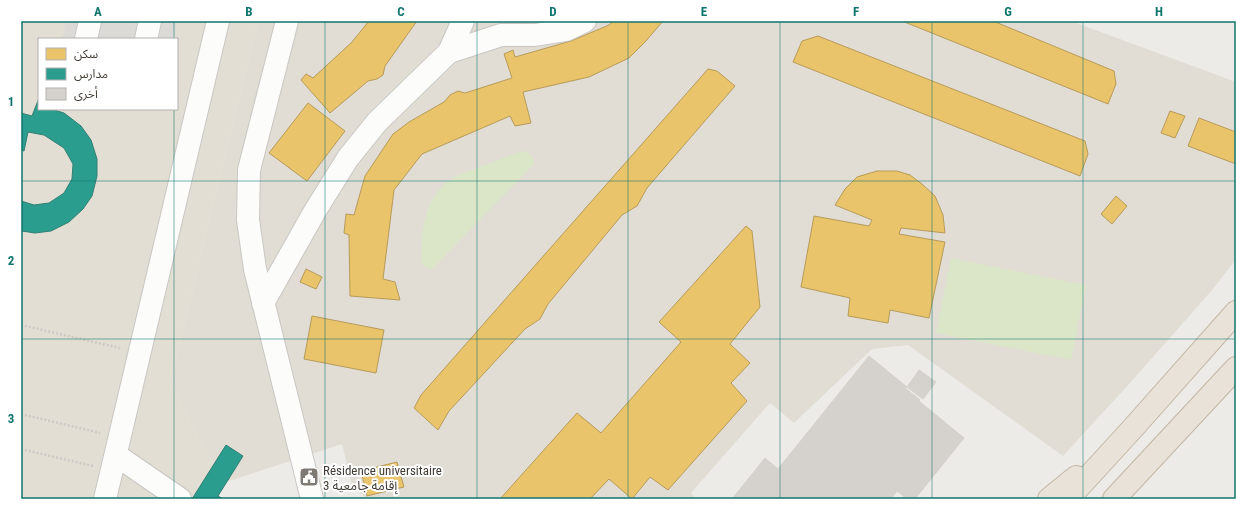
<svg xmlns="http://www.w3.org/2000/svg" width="1257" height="520" font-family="'Roboto Condensed','Noto Sans Arabic',sans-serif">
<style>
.residential{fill:#e1ddd4}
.education{fill:#e3ded3;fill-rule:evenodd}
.green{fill:#dbe6c8}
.parking{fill:#dcdad7}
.homes{fill:#e9c46a;stroke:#b79b5a}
.schools{fill:#2a9d8f;stroke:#318074}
.building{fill:#d5d2ce;stroke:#d5d2cd}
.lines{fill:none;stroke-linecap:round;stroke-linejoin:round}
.minor-casing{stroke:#c9c7c3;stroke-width:24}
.highway-casing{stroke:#c3b7a4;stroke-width:24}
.path{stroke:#cccac6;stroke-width:2.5;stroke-dasharray:2 2;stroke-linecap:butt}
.minor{stroke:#fcfcfb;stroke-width:22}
.highway{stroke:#e9e2d9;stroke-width:22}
.grid{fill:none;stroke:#0f766e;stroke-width:1;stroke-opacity:0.55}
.labels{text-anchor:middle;stroke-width:4;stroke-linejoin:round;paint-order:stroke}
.poi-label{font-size:13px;fill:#423c34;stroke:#fff;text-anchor:start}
.neatline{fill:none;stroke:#0f766e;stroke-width:1.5}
.grid-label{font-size:13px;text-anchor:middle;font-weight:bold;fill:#0f766e}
</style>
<rect width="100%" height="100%" fill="#edebe7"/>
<!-- residential -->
<path class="residential" d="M258 21H1071L1236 82V259L1213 289 1130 383 1063 456 908 345 872 349 794 423 770 403 691 493 697 499H367L352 485 342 444 223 483 199 439 170 382Z"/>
<!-- education -->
<path class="education" d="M21 21H258L170 382 199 439 223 483 213 499H21ZM39 39H177V109H39Z"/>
<!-- green -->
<g class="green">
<path d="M523 151C531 153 533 156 534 164L432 269C420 267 421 260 422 249 422 241 422 232 424 224 426 210 435 191 447 182 456 175 467 172 477 168 493 162 508 156 523 151Z"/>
<path d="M951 258 1086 285 1071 360 936 333Z"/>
</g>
<!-- parking -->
<path class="parking" d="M66 21H177L173 39H62Z"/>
<!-- homes -->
<g class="homes">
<path d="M369 21H417L385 66 383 75 377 79 368 81 330 113 301 80 306 74 313 78 352 42Z"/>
<path d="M613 21H663L646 41 629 58 589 77 523 92 531 123 515 126 510 116 422 154 394 190 383 279 395 282 400 300 350 296 349 235 344 233 346 214 354 215 365 176 393 134 409 122 444 102 450 95 458 91 465 93 512 78 504 54 513 50 515 57 571 41 609 25Z"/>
<path d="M902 21H993L1114 71 1116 84 1108 104Z"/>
<path d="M818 36 1085 141 1088 154 1080 176 793 62 802 41Z"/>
<path d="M708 69 717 71 735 86 647 188 637 206 622 215 548 304 540 319 525 329 449 411 438 430 414 408 421 395Z"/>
<path d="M308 103 345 131 307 181 269 153Z"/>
<path d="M1170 111 1185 116 1175 138 1161 133Z"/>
<path d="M1199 118 1236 132V164L1188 146Z"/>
<path d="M877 171H897L910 175 922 184 935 196 943 215 945 233 901 228 899 234 945 242 929 318 890 310 888 323 848 316 850 298 801 287 814 216 869 226 872 220 835 205 845 189 857 177Z"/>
<path d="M1116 196 1127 206 1112 224 1101 214Z"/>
<path d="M746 226 752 231 760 307 730 344 750 363 731 383 747 401 668 490 650 477 632 499 609 479 590 499H500L577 413 601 433 681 342 659 322Z"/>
<path d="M306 269 322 277 316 289 300 282Z"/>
<path d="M312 316 384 330 376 373 304 359Z"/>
<path d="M397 462 404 487 367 496 361 471Z"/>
</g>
<!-- schools -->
<g class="schools">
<path d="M39 98V109H51L64 113 81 126 91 140 97 159V176L92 196 83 209 69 222 51 231 35 233 22 231 21 233V201L34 205 49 203 64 193 72 179 73 164 64 148 44 135 28 132 24 151 21 150V113L32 116Z"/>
<path d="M226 445 243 456 218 496 223 499H192Z"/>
</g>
<!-- building -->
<g class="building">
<path d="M869 356 907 387 905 388 920 400 919 401 964 438 915 499H907L897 491 891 499H732L765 458 778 469Z"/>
<path d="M919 370 936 382 923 399 907 387Z"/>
</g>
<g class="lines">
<!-- minor casing -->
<g class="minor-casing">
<g id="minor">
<path d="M287 21 249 170 248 220 255 269 312 499"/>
<path d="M86 39 90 21"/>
<path d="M146 39 150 21"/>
<path d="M449 52 501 35H535L566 30 585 21"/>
<path d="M263 303 315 211 348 158 377 122 449 52 463 21"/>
<path d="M116 455 180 499"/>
<path d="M105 499 218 21"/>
</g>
</g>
<!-- highway casing -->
<g class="highway-casing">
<g id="highway">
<path d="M1049 499 1076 477"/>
<path d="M1068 499 1133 428 1236 312"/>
<path d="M1114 499 1236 368"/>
</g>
</g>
<!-- path -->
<g class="path">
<path d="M21 325 120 348"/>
<path d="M21 414 100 433"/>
<path d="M21 449 93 466"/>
</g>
<!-- minor -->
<use href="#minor" class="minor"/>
<!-- highway -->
<use href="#highway" class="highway"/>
</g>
<!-- grid -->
<path class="grid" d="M174 21V39M325 21V499M477 21V499M628 21V499M780 21V499M932 21V499M1083 21V499M174 109V499M21 181H1236M21 339H1236"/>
<!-- icons -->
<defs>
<g id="civic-square" transform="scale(1)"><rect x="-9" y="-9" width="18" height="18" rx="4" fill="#7e7973" stroke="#fff"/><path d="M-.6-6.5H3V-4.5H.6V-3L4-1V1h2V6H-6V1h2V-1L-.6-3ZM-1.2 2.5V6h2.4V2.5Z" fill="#fff"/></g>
</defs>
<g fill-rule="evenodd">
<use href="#civic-square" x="309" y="477"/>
</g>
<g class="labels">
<!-- poi labels -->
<g class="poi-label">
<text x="323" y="475">Résidence universitaire<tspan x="323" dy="15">إقامة جامعية 3</tspan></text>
</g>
</g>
<!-- border -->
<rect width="1257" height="520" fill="none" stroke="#ffffff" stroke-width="44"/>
<!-- legend -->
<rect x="38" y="38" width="140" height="72" fill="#ffffff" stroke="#b3b1ae"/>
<rect x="46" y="48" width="20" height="12" fill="#e9c46a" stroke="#b3b1ae"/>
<text x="74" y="58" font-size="12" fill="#423c34">سكن</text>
<rect x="46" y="68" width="20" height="12" fill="#2a9d8f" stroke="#b3b1ae"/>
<text x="74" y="78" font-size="12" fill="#423c34">مدارس</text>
<rect x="46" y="88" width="20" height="12" fill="#d5d2ce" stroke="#b3b1ae"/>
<text x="74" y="98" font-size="12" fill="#423c34">أخرى</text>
<rect x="22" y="22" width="1213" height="476" class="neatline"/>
<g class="grid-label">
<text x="98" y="16">A</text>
<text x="249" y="16">B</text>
<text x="401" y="16">C</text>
<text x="553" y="16">D</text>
<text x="704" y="16">E</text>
<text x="856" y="16">F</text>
<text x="1008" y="16">G</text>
<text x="1159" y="16">H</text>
<text x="11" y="106">1</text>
<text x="11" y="265">2</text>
<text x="11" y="423">3</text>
</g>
</svg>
